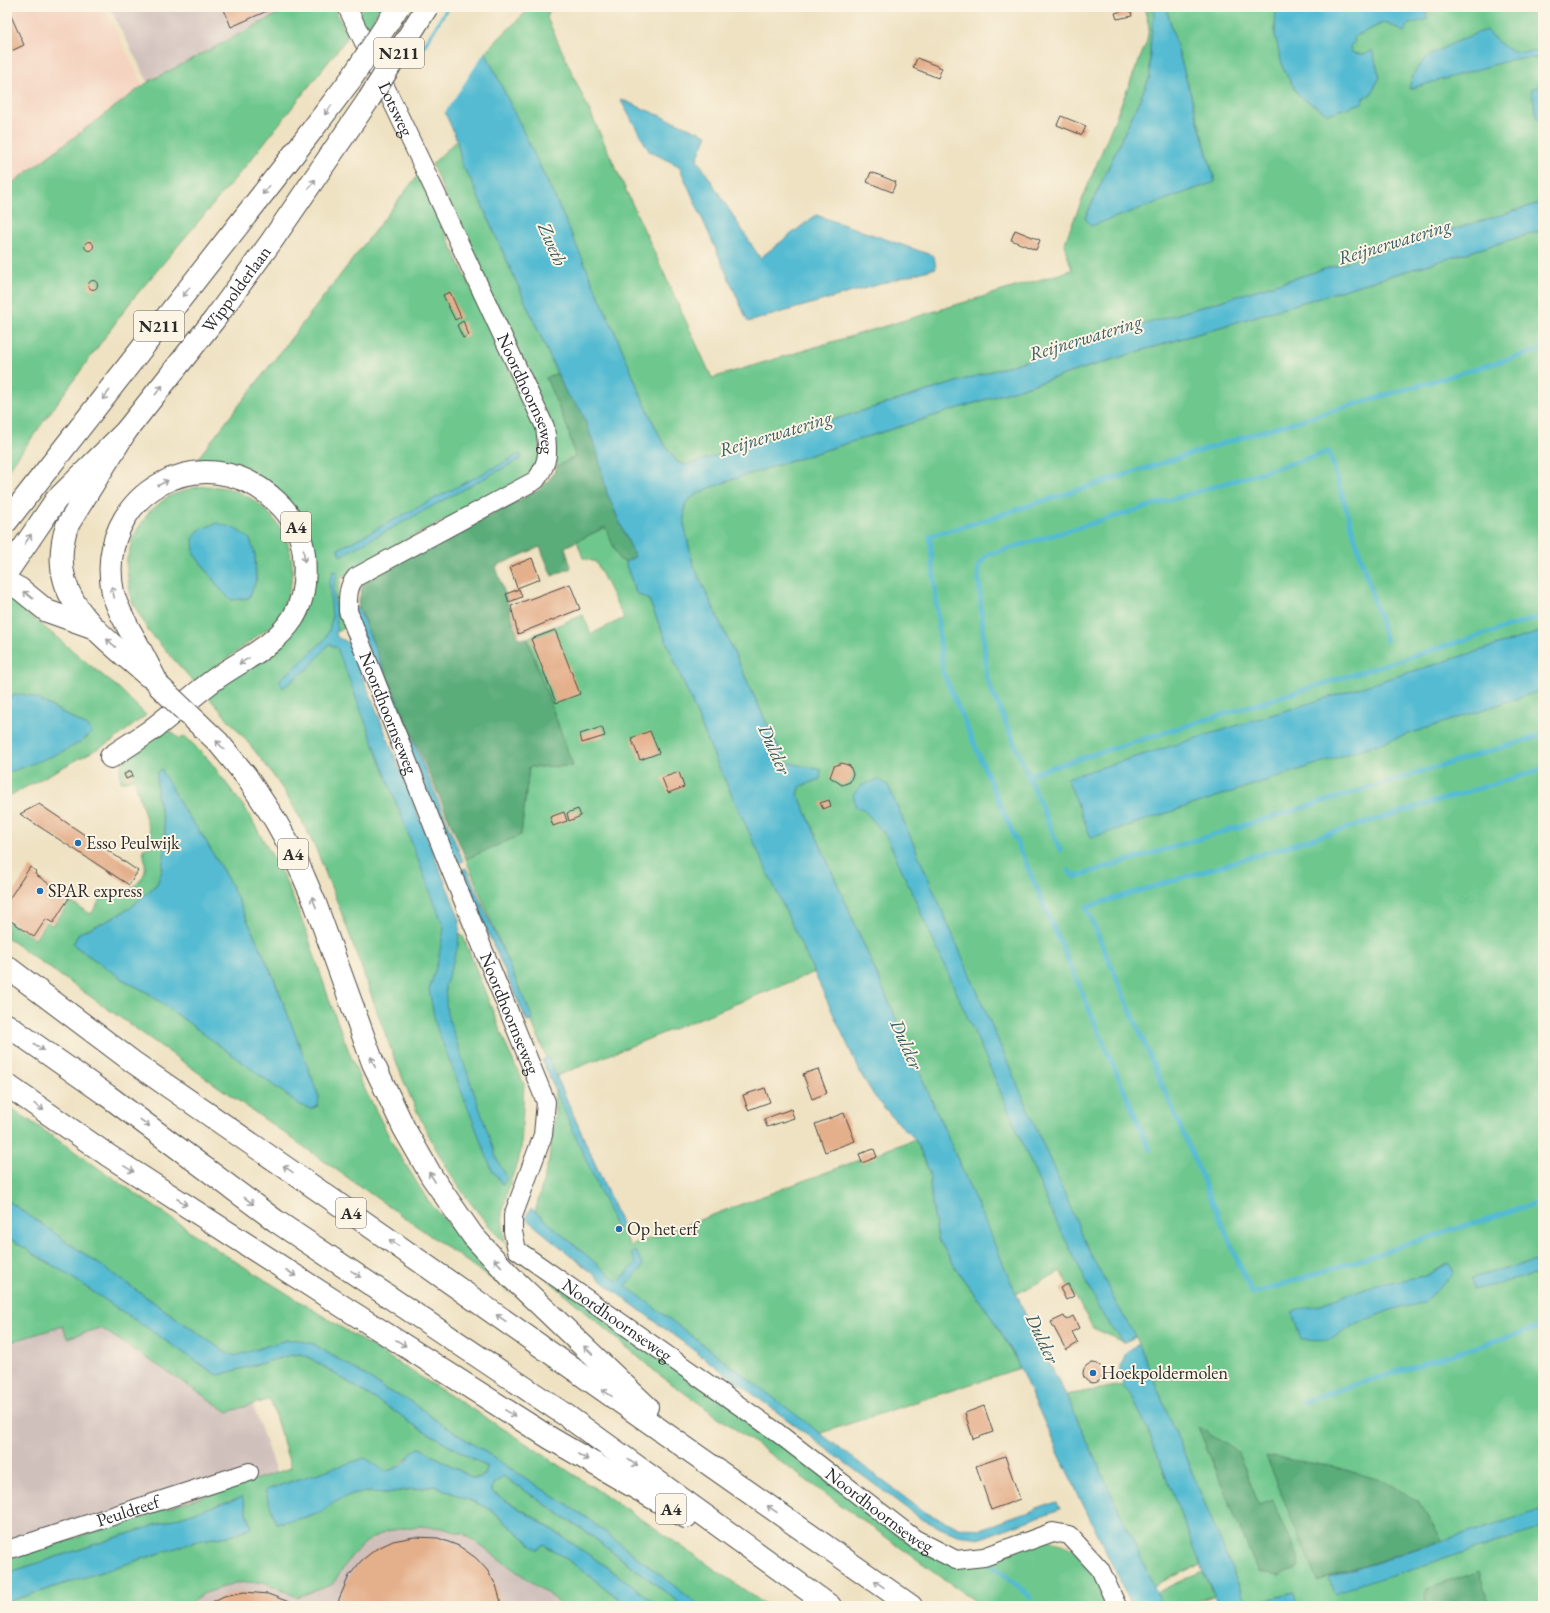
<svg xmlns="http://www.w3.org/2000/svg" width="1550" height="1613" font-family="'EB Garamond',serif">
<style>
.built{fill:#f4d3c0}
.industrial{fill:#d0c0bc}
.green{fill:#6ec88e;stroke:#4c7a5c;fill-rule:evenodd}
.forest{fill:#5aac79;stroke:#426c52}
.water{fill:#54bbd2;stroke:#40737e}
.pier{fill:#efe2c3}
.lines{fill:none;stroke-linecap:round;stroke-linejoin:round}
.stream{stroke:#54bbd2;stroke-width:5}
.building{fill:#e4af8b}
.minor-casing{stroke:#484642;stroke-width:20}
.major-casing{stroke:#484642;stroke-width:24}
.highway-casing{stroke:#484642;stroke-width:24}
.minor{stroke:#fff;stroke-width:18}
.major{stroke:#fff;stroke-width:22}
.highway{stroke:#fff;stroke-width:22}
.major-bridge-casing{stroke:#484642;stroke-width:24;stroke-linecap:butt}
.highway-bridge-casing{stroke:#484642;stroke-width:24;stroke-linecap:butt}
.major-bridge{stroke:#fff;stroke-width:22}
.highway-bridge{stroke:#fff;stroke-width:22}
.oneway{stroke:#a0a0a0}
.poi-dot{fill:#1f6fb2;stroke:#fcf5e5;stroke-width:1.5}
.labels{text-anchor:middle;stroke-width:4;stroke-linejoin:round;paint-order:stroke}
.shield{fill:#fcf5e5;stroke:#6a6863;stroke-width:1}
.shield-label{font-size:17px;font-weight:bold;fill:#2b2b2b}
.street-label{font-size:18px;fill:#2b2b2b;stroke:#fcf5e5}
.poi-label{font-size:18px;fill:#2b2b2b;stroke:#fcf5e5;text-anchor:start}
.water-label{font-size:19px;font-style:italic;fill:#395d65;stroke:#fcf5e5}
</style>
<rect width="100%" height="100%" fill="#fcf5e5"/>
<filter id="ink" filterUnits="userSpaceOnUse"><feTurbulence type="fractalNoise" baseFrequency=".025" numOctaves="2"/><feDisplacementMap in="SourceGraphic" scale="8" xChannelSelector="R" yChannelSelector="G"/><feConvolveMatrix kernelMatrix="1 2 1 2 8 2 1 2 1" color-interpolation-filters="sRGB"/></filter>
<filter id="wash" filterUnits="userSpaceOnUse"><feTurbulence type="fractalNoise" baseFrequency=".012" numOctaves="4" result="noise"/><feDisplacementMap in="SourceGraphic" scale="16" xChannelSelector="R" yChannelSelector="G"/><feGaussianBlur stdDeviation="0.9" result="paint"/><feColorMatrix in="noise" values="0 0 0 0 0 0 0 0 0 0 0 0 0 0 0 0 0 1.4 0 .05"/><feComposite in="paint" operator="in"/></filter>
<g filter="url(#wash)">
<rect width="100%" height="100%" fill="#efe2c3"/>
<!-- built -->
<path class="built" d="M7 7H104L143 86 7 187Z"/>
<!-- industrial -->
<g class="industrial">
<path d="M109 7H291L148 82Z"/>
<path d="M7 1214 238 1361 283 1493 7 1586Z"/>
<path d="M419 1526 441 1528 464 1534 565 1606H187L203 1594 235 1583 264 1582 297 1597 332 1585 350 1558 360 1547 387 1531Z"/>
</g>
<!-- green -->
<g class="green">
<path d="M291 7H334L348 37 249 162 132 300 7 472V187L148 82Z"/>
<path d="M354 7H380L366 33Z"/>
<path d="M531 7H551L547 18 712 378 1072 270 1064 244 1147 41 1149 26 1144 7H1152L1154 13 1150 46V77L1085 218 1215 181 1166 7H1276L1275 35 1364 98 1371 94 1380 77 1371 51C1365 58 1359 54 1351 52L1350 47 1354 37 1385 22 1409 24 1425 10 1424 7H1543V204L1420 240 686 465 677 462 661 439 642 398 617 337 557 202 485 52Z"/>
<path d="M457 140 462 166 470 178 557 373 546 378 568 429 575 456 557 467 554 448 432 164Z"/>
<path d="M418 175 539 433C541 461 539 469 515 485L372 557 341 578 337 597 341 615 345 627 330 636 339 646 449 928 463 936 508 1050 524 1084 521 1151 508 1189 502 1214 505 1243 515 1241 931 1545 974 1564 1046 1540C1060 1543 1076 1548 1086 1559 1093 1565 1106 1596 1111 1606H982L658 1374 505 1243C407 1144 380 1002 327 877 322 864 317 850 310 837 285 785 247 739 208 697L302 616 288 502 191 467Z"/>
<path d="M1543 230V1606H1282L1297 1602 1294 1593 1254 1603 1245 1601 1136 1337 1124 1342 1093 1328 1061 1271 1016 1294 798 794 801 786 820 779 786 762 774 739 693 564 684 524 685 504C698 490 716 486 734 479L1117 358Z"/>
<path d="M205 486C217 487 228 487 238 492 277 508 301 550 289 591 286 602 281 615 273 624 268 629 261 633 256 637 236 653 214 667 194 682L149 632 131 599 126 562 134 535 149 512 169 496 192 488ZM193 539 255 554 256 581 249 598 231 600 221 590 194 554Z"/>
<path d="M606 527 619 559 625 562 636 593 649 600 717 763 815 972 554 1077 630 1246 915 1139 929 1171 932 1204 938 1239 961 1276 988 1312 1013 1353 1020 1368 815 1435 737 1379 534 1216 549 1159 555 1113 554 1077 466 859 521 834 529 767 573 766 527 638 583 615 591 634 624 618 596 562 583 558 577 541Z"/>
<path d="M7 596 91 666 120 689 146 715 114 740 7 797V773L73 746 88 737 90 728 51 706 15 695 7 699Z"/>
<path d="M167 728 180 739 185 736 209 760 247 811 284 877 307 933 331 1005 360 1080 394 1146 427 1199 479 1260 513 1294 7 938V921L35 939 46 922 53 925 70 902 91 914 102 897C117 899 141 887 145 871 146 864 144 857 143 849L154 846 134 779 121 782C119 772 120 766 125 757ZM157 795 182 807 204 838 232 887 274 978 319 1097 269 1082 148 993 124 980 79 949 73 944 79 933 107 921 130 908 157 884 161 873 165 851V829Z"/>
<path d="M7 1105 219 1251 515 1436 646 1522 768 1606H700L587 1518 431 1417 429 1414 408 1400 386 1390 365 1375 334 1357 314 1344 286 1340 236 1357 222 1350 7 1200Z"/>
<path d="M7 1237 65 1273 219 1375 291 1355 301 1354 308 1357 399 1414 409 1422 487 1467 485 1475 477 1478H473L420 1448C405 1454 406 1467 386 1471 361 1476 334 1472 309 1477 295 1479 280 1486 266 1490L276 1523 299 1519 321 1512 335 1502 354 1493 372 1492 386 1493 435 1486 488 1508 538 1550 543 1544 564 1557 629 1606H565L464 1534 441 1528 419 1526 387 1531 371 1539 360 1547 350 1558 332 1585 297 1597 264 1582 235 1583 203 1594 187 1606H7V1602L201 1540 234 1535 252 1527 242 1497 7 1573V1560L291 1468 270 1399 228 1412 101 1328 67 1338 63 1326 7 1343Z"/>
<path d="M1123 1385 1133 1398 1150 1436 1201 1564 1153 1586 1066 1395Z"/>
<path d="M503 1476 585 1531 684 1606H659L611 1570 537 1519 492 1492V1488L495 1483Z"/>
<path d="M1203 1571 1211 1590 1216 1595 1183 1606H1163L1156 1593Z"/>
</g>
<!-- forest -->
<g class="forest">
<path d="M557 373 566 393 581 410 598 455 607 493 635 557 625 562 619 559 605 527 565 547 571 568 552 576 540 547 496 566 519 639 527 638 573 766 529 767 521 835 466 859 373 644 358 604 363 584 380 572 540 489 552 476 557 467 575 456 568 429 546 378Z"/>
<path d="M1198 1427 1238 1452 1259 1505 1273 1500 1298 1557 1299 1567 1278 1575 1258 1572Z"/>
<path d="M1266 1456 1335 1467 1384 1481 1419 1502 1443 1541 1317 1581Z"/>
<path d="M1479 1571 1489 1606H1426L1425 1597 1427 1589Z"/>
</g>
<!-- water -->
<g class="water">
<path d="M399 7H464L557 202 617 337 642 398 661 439 677 462 686 465 1543 202V230L1117 358 734 479C716 486 698 490 685 504L684 524 693 564 774 739 786 762 821 770 820 779 801 786 798 794 1033 1332 1066 1395 1163 1606H1132L1056 1448 1013 1353 988 1312 961 1276 938 1239 932 1204 929 1171 915 1139 895 1120 875 1097 862 1076 717 763 649 600 636 593 625 562 635 557 607 493 598 455 581 410 566 393 470 178 462 166 457 140Z"/>
<path d="M1152 7H1166L1215 182 1091 226 1085 218 1150 77V47L1154 13Z"/>
<path d="M1276 7H1424L1428 19 1409 24 1404 32 1385 22 1354 37 1355 41 1350 47 1351 52C1360 54 1365 57 1372 50L1380 77 1371 94 1364 98 1362 103 1328 114 1299 96 1283 69 1275 35Z"/>
<path d="M1487 30C1505 51 1515 55 1543 50V57L1538 58 1514 59 1409 89C1411 78 1416 68 1425 59 1432 52 1476 32 1487 30Z"/>
<path d="M1543 85V118L1538 119 1531 89Z"/>
<path d="M620 99 707 135 697 159 760 258 816 215 934 256 936 268 748 322 679 166 649 151Z"/>
<path d="M520 454 522 458 340 556 338 549Z"/>
<path d="M217 523 236 529 250 539 255 554 256 581 249 598 231 600 221 590 194 554 193 539 199 530Z"/>
<path d="M334 570 338 573 333 589 337 622 336 634 338 638 346 641 351 647 460 920 458 946 445 986 447 1014 498 1162 507 1177 503 1185 492 1170 436 1026 429 990 438 961 444 928 337 648 329 644 309 668 283 688 279 680 301 662 325 639 330 628 332 617 329 583Z"/>
<path d="M358 607 463 861 457 863 352 610Z"/>
<path d="M1543 631V690L1091 838 1067 778Z"/>
<path d="M22 694 34 697 87 726 92 732C77 750 30 764 7 773V699L15 695Z"/>
<path d="M161 769 182 807 204 838 232 887 274 978 319 1097 318 1106 311 1109 300 1105 148 993 124 980 79 949 73 944 79 933 107 921 130 908 157 884 161 873 165 851V829L157 795V773Z"/>
<path d="M879 779 888 785 1091 1255 1118 1306 1135 1336 1124 1342 1105 1319 1052 1213 995 1079 887 837 863 809 860 808H856L853 795 860 786Z"/>
<path d="M466 868 533 1019 527 1021 460 870Z"/>
<path d="M548 1057 622 1225 616 1228 542 1060Z"/>
<path d="M7 1200 222 1350 235 1356 286 1340H298L314 1344 334 1357 365 1375 386 1390 408 1400 429 1414 431 1417 587 1518 700 1606H684L585 1531 503 1476 495 1483 492 1488V1492C550 1527 606 1565 659 1606H629L564 1557 543 1544 538 1550 488 1508 435 1486 386 1493 372 1492 354 1493 335 1502 321 1512 299 1519 276 1523 265 1490 365 1458 386 1471C392 1469 399 1468 404 1463 410 1457 411 1450 420 1448L473 1478H478L485 1475 487 1467 409 1422 399 1414 308 1357 301 1354 291 1355 219 1375 215 1374 65 1273 7 1237Z"/>
<path d="M531 1208 618 1282 636 1263 631 1253 636 1251 643 1266 626 1286 924 1512 958 1527 980 1529 1057 1502 1060 1509 981 1538 957 1535 921 1519 618 1294 525 1218Z"/>
<path d="M1543 1259V1273L1473 1289 1471 1278Z"/>
<path d="M1449 1263 1454 1273 1424 1303 1403 1306 1386 1312 1358 1323 1330 1340 1301 1339 1292 1312 1329 1301 1370 1286 1425 1276Z"/>
<path d="M1139 1344 1245 1601 1254 1603 1295 1593 1297 1602 1282 1606H1220L1203 1571 1150 1436 1133 1398 1123 1385 1120 1370 1126 1352Z"/>
<path d="M242 1497 252 1528 246 1529 234 1535 201 1540 7 1602V1573Z"/>
<path d="M1543 1509V1528L1334 1593 1329 1578Z"/>
</g>
<!-- pier -->
<g class="pier">
<path d="M397 7H446L417 54Z"/>
<path d="M450 7H466L486 50 444 114 419 58Z"/>
</g>
<g class="lines">
<!-- stream -->
<g class="stream">
<path d="M1543 769 1086 907 1252 1294 1543 1201"/>
<path d="M1027 775 1543 616"/>
<path d="M1060 850 987 679 978 567 987 555 1329 452 1386 640"/>
<path d="M1069 871 1074 877 1543 735"/>
<path d="M1150 1150 943 672 930 536 972 524 1250 435 1543 349"/>
<path d="M1303 1401 1543 1326"/>
<path d="M993 1565 1031 1597"/>
</g>
</g>
<g id="blocks">
<!-- building -->
<g class="building">
<path d="M7 7 24 45 7 53Z"/>
<path d="M223 7H276L231 27Z"/>
<path d="M1130 9 1132 16 1117 19 1115 13Z"/>
<path d="M917 58 942 68 938 78 913 68Z"/>
<path d="M1061 116 1086 126 1082 135 1057 125Z"/>
<path d="M871 172 896 182 892 192 867 182Z"/>
<path d="M1015 230 1040 240 1036 250 1011 240Z"/>
<circle cx="89" cy="246" r="4.5"/>
<circle cx="93" cy="285" r="4.5"/>
<path d="M450 292 461 317 455 320 443 295Z"/>
<path d="M463 321 469 335 463 338 457 325Z"/>
<path d="M532 558 540 579 517 588 510 567Z"/>
<path d="M570 584 580 609 518 634 511 606Z"/>
<path d="M519 589 522 597 509 602 506 594Z"/>
<path d="M555 630 580 694 556 703 531 639Z"/>
<path d="M602 727 605 736 582 743 580 734Z"/>
<path d="M650 731 659 753 640 760 631 738Z"/>
<path d="M842 763 850 766 853 774 850 782 842 785 830 777 834 766Z"/>
<path d="M131 771 133 776 126 779 124 774Z"/>
<path d="M679 772 684 787 668 793 662 778Z"/>
<path d="M829 800 831 806 823 809 820 803Z"/>
<path d="M39 804 138 871 129 885 20 814Z"/>
<path d="M578 809 581 816 569 821 567 813Z"/>
<path d="M564 812 567 821 553 826 550 817Z"/>
<path d="M30 867 36 871 35 874 69 898 53 923 46 919 34 937 7 918V902Z"/>
<path d="M818 1069 827 1093 812 1099 803 1074Z"/>
<path d="M765 1088 770 1102 748 1110 743 1095Z"/>
<path d="M791 1109 794 1118 767 1127 764 1119Z"/>
<path d="M844 1113 855 1141 825 1152 815 1124Z"/>
<path d="M874 1149 877 1157 862 1163 859 1154Z"/>
<path d="M1068 1284 1074 1296 1066 1300 1060 1288Z"/>
<path d="M1064 1316 1066 1320 1073 1316 1079 1328 1072 1332 1078 1343 1066 1350 1051 1322Z"/>
<circle cx="1093" cy="1373" r="10"/>
<path d="M984 1406 993 1432 973 1439 965 1413Z"/>
<path d="M1005 1456 1020 1499 991 1510 976 1466Z"/>
<path d="M414 1537 438 1538 459 1546 476 1558 487 1570 496 1585 502 1606H338L339 1599 349 1576 361 1561 376 1549 393 1541Z"/>
<path d="M244 1592 268 1594 289 1602 295 1606H204L224 1596Z"/>
</g>
</g>
</g>
<g filter="url(#ink)">
<use href="#blocks" fill-opacity="0" stroke="#484642" stroke-width="1"/>
<g class="lines">
<!-- minor casing -->
<g class="minor-casing">
<g id="minor">
<path id="s1" d="M347 7 434 189 545 427C548 450 550 461 536 480L356 577C347 587 348 598 348 611L451 871 546 1102 543 1135 513 1216V1232L517 1250 774 1430 915 1539 956 1560 984 1557 1053 1532 1069 1535 1100 1569 1117 1606"/>
<path id="s2" d="M7 1550 249 1472"/>
</g>
</g>
<!-- major casing -->
<g class="major-casing">
<g id="major">
<path d="M7 521 290 159 351 79"/>
<path id="s3" d="M7 572 56 500 126 431 214 320 271 242 369 99"/>
</g>
</g>
<!-- highway casing -->
<g class="highway-casing">
<g id="highway">
<path d="M126 431 67 526C43 599 102 634 148 676"/>
<path d="M7 582 20 589 47 611 92 627"/>
<path d="M198 723 218 742 246 776 275 820 289 845 303 875 315 903 373 1063 404 1128 432 1177 473 1236 510 1276 647 1407"/>
<path d="M111 757C124 748 137 740 150 731 173 714 194 694 218 677 244 659 275 646 293 618 305 599 306 577 304 555 302 535 292 516 277 502 204 432 93 494 113 593 116 606 123 617 129 629 140 648 149 667 159 686"/>
<path d="M7 967 133 1062 334 1201 911 1606"/>
<path d="M7 1025 108 1096 276 1221 567 1416 830 1606"/>
<path d="M7 1085 109 1156 342 1306 550 1438 686 1517"/>
</g>
</g>
<!-- minor -->
<use href="#minor" class="minor"/>
<!-- major -->
<use href="#major" class="major"/>
<!-- highway -->
<use href="#highway" class="highway"/>
<!-- major-bridge casing -->
<g class="major-bridge-casing">
<g id="major-bridge">
<path d="M351 79 398 7"/>
<path d="M369 99 427 7"/>
</g>
</g>
<!-- highway-bridge casing -->
<g class="highway-bridge-casing">
<path id="highway-bridge" d="M159 686 198 723"/>
</g>
<!-- major-bridge -->
<use href="#major-bridge" class="major-bridge"/>
<!-- highway-bridge -->
<use href="#highway-bridge" class="highway-bridge"/>
</g>
<!-- one-way arrows -->
<defs><path id="oneway-shaft" d="M-6 0H5M1.5-3L5.5 0L1.5 3" fill="none" stroke-width="1.6" stroke-linecap="round" stroke-linejoin="round"/></defs>
<g class="oneway">
<use href="#oneway-shaft" transform="translate(328 110) rotate(127)"/>
<use href="#oneway-shaft" transform="translate(312 184) rotate(-55)"/>
<use href="#oneway-shaft" transform="translate(266 190) rotate(128)"/>
<use href="#oneway-shaft" transform="translate(186 292) rotate(128)"/>
<use href="#oneway-shaft" transform="translate(159 390) rotate(-52)"/>
<use href="#oneway-shaft" transform="translate(106 395) rotate(128)"/>
<use href="#oneway-shaft" transform="translate(163 483) rotate(-28)"/>
<use href="#oneway-shaft" transform="translate(28 539) rotate(-56)"/>
<use href="#oneway-shaft" transform="translate(304 556) rotate(85)"/>
<use href="#oneway-shaft" transform="translate(113 592) rotate(-102)"/>
<use href="#oneway-shaft" transform="translate(28 595) rotate(-142)"/>
<use href="#oneway-shaft" transform="translate(111 643) rotate(-139)"/>
<use href="#oneway-shaft" transform="translate(244 661) rotate(148)"/>
<use href="#oneway-shaft" transform="translate(220 745) rotate(-132)"/>
<use href="#oneway-shaft" transform="translate(314 902) rotate(-111)"/>
<use href="#oneway-shaft" transform="translate(39 1047) rotate(35)"/>
<use href="#oneway-shaft" transform="translate(373 1062) rotate(-112)"/>
<use href="#oneway-shaft" transform="translate(39 1107) rotate(35)"/>
<use href="#oneway-shaft" transform="translate(145 1123) rotate(37)"/>
<use href="#oneway-shaft" transform="translate(129 1169) rotate(32)"/>
<use href="#oneway-shaft" transform="translate(288 1169) rotate(-145)"/>
<use href="#oneway-shaft" transform="translate(432 1177) rotate(-123)"/>
<use href="#oneway-shaft" transform="translate(249 1201) rotate(37)"/>
<use href="#oneway-shaft" transform="translate(182 1202) rotate(33)"/>
<use href="#oneway-shaft" transform="translate(394 1243) rotate(-145)"/>
<use href="#oneway-shaft" transform="translate(498 1263) rotate(-133)"/>
<use href="#oneway-shaft" transform="translate(291 1273) rotate(33)"/>
<use href="#oneway-shaft" transform="translate(356 1274) rotate(34)"/>
<use href="#oneway-shaft" transform="translate(501 1318) rotate(-145)"/>
<use href="#oneway-shaft" transform="translate(401 1343) rotate(32)"/>
<use href="#oneway-shaft" transform="translate(588 1350) rotate(-136)"/>
<use href="#oneway-shaft" transform="translate(607 1393) rotate(-145)"/>
<use href="#oneway-shaft" transform="translate(510 1413) rotate(32)"/>
<use href="#oneway-shaft" transform="translate(583 1457) rotate(30)"/>
<use href="#oneway-shaft" transform="translate(633 1463) rotate(36)"/>
<use href="#oneway-shaft" transform="translate(772 1509) rotate(-145)"/>
<use href="#oneway-shaft" transform="translate(879 1584) rotate(-145)"/>
</g>
</g>
<!-- markers -->
<g class="poi-dot">
<circle cx="78" cy="843" r="4"/>
<circle cx="40" cy="891" r="4"/>
<circle cx="619" cy="1229" r="4"/>
<circle cx="1093" cy="1373" r="4"/>
</g>
<g class="labels">
<!-- shield labels -->
<g class="shield">
<rect x="374" y="38" width="50" height="30" rx="3"/>
<rect x="134" y="311" width="50" height="30" rx="3"/>
<rect x="281" y="512" width="30" height="30" rx="3"/>
<rect x="278" y="839" width="30" height="30" rx="3"/>
<rect x="336" y="1198" width="30" height="30" rx="3"/>
<rect x="656" y="1494" width="30" height="30" rx="3"/>
</g>
<g class="shield-label">
<text x="399" y="59">N211</text>
<text x="159" y="332">N211</text>
<text x="296" y="533">A4</text>
<text x="293" y="860">A4</text>
<text x="351" y="1219">A4</text>
<text x="671" y="1515">A4</text>
</g>
<!-- street labels -->
<g class="street-label">
<text dy="6" stroke="none"><textPath href="#s1" startOffset="113">Lotsweg</textPath></text>
<text dy="6" stroke="none"><textPath href="#s3" startOffset="365">Wippolderlaan</textPath></text>
<text dy="6" stroke="none"><textPath href="#s1" startOffset="427">Noordhoornseweg</textPath></text>
<text dy="6" stroke="none"><textPath href="#s1" startOffset="870">Noordhoornseweg</textPath></text>
<text dy="6" stroke="none"><textPath href="#s1" startOffset="1194">Noordhoornseweg</textPath></text>
<text dy="6" stroke="none"><textPath href="#s1" startOffset="1566">Noordhoornseweg</textPath></text>
<text dy="6" stroke="none"><textPath href="#s1" startOffset="1890">Noordhoornseweg</textPath></text>
<text dy="6" stroke="none"><textPath href="#s2" startOffset="127">Peuldreef</textPath></text>
</g>
<!-- poi labels -->
<g class="poi-label">
<text x="86" y="849">Esso Peulwijk</text>
<text x="48" y="897">SPAR express</text>
<text x="627" y="1235">Op het erf</text>
<text x="1101" y="1379">Hoekpoldermolen</text>
</g>
<!-- water labels -->
<g class="water-label">
<text transform="translate(1394 241) rotate(-17)" y="7">Reijnerwatering</text>
<text transform="translate(553 244) rotate(67)" y="7">Zweth</text>
<text transform="translate(1085 337) rotate(-17)" y="7">Reijnerwatering</text>
<text transform="translate(775 433) rotate(-17)" y="7">Reijnerwatering</text>
<text transform="translate(775 749) rotate(66)" y="7">Dulder</text>
<text transform="translate(907 1044) rotate(66)" y="7">Dulder</text>
<text transform="translate(1043 1338) rotate(65)" y="7">Dulder</text>
</g>
</g>
<!-- margin -->
<rect width="1550" height="1613" fill="none" stroke="#fcf5e5" stroke-width="24"/>
</svg>
